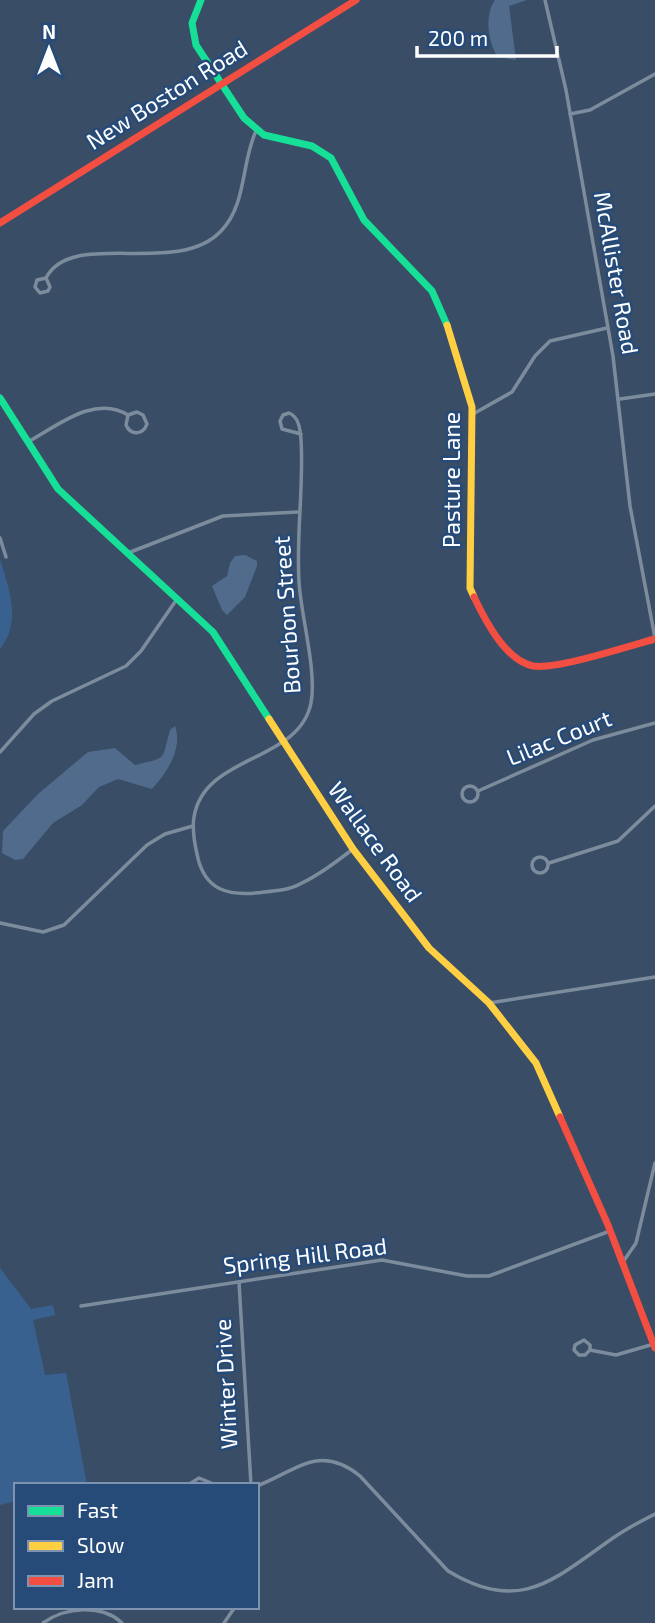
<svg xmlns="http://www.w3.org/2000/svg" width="655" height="1623" font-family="'Exo 2',sans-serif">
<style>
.green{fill:#396190}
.water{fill:#516b8c}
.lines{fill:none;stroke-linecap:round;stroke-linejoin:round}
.street{stroke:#7d8c9d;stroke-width:3.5}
.fast{stroke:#16e098;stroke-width:7}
.slow{stroke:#ffcf43;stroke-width:7}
.jam{stroke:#f24e42;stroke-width:7}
.labels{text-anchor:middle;stroke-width:5;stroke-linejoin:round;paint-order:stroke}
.street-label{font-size:23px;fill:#fff;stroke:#264b79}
</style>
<rect width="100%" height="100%" fill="#394d66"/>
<!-- green -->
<g class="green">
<path d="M0 559C9 589 22 622 0 649Z"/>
<path d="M0 1268 31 1309 53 1305 55 1315 33 1320 45 1375 66 1373 87 1485H16V1501L0 1505Z"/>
</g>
<!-- water -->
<g class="water">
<path d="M495 0H527L509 6 516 60 498 57C488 43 484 15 495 0Z"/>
<path d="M245 555 257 561V566L245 597 227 615 222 610 212 586 227 576 230 563 235 556Z"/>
<path d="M175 726C183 748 167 773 152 789L118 779 99 787 82 805 53 823 23 859 15 860 2 853 3 831 38 794 88 752 115 748 135 765C169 757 161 761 170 730Z"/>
</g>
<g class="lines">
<!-- street -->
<g class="street">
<path d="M545 0 566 90 613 356 630 506 655 638"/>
<path d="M570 114 590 110 655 74"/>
<path d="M46 278 50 287 48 291 40 293 35 287 37 280 46 278C72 228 177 278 221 231 247 204 241 163 256 131"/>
<path d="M620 399 655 394"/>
<path d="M473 414 512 392 535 356 550 341 607 328"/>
<path d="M301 434 282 429 280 421 283 415 289 413C299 417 300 429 301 439 304 486 296 534 299 582 301 616 317 671 311 703 299 763 204 754 194 817 192 829 194 841 197 854 204 891 229 897 264 892 276 891 289 890 300 884 319 875 336 862 353 849"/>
<path d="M28 442C57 426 95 394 128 415L126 425C131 436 143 435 147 424L143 415 137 412 128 415"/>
<path d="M0 538 6 557"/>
<path d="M128 553 223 516 298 512"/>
<path d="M0 752 34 714 52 701 126 666 141 651 177 599"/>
<circle cx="470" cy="794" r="8"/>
<path d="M478 791 593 740 655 723"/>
<circle cx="540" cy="865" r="8"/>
<path d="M549 863 618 841 655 806"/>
<path d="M0 923 43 932 64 925 147 845 165 834 193 826"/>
<path d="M489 1003 655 977"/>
<path d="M623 1262 636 1243 655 1163"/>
<path d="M239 1282 251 1485"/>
<path d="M81 1306 382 1260 467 1276H489L610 1231"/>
<path d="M590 1350 585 1355H579L574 1350 575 1345 584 1340 590 1345V1350L616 1355 654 1344"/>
<path d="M188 1485 199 1478 216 1485"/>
<path d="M257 1486C296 1471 319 1443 360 1476L448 1571C521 1615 554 1579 613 1538 626 1529 641 1521 655 1514"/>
<path d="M43 1623C65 1607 102 1604 122 1623"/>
<path d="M224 1623 235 1607"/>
</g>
<!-- fast -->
<g class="fast">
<path d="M201 0 192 23 196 45 244 118 264 135 312 146 331 158 364 220 432 291 447 325"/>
<path d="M0 398 58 489 213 632 269 719"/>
</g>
<!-- slow -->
<g class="slow">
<path d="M447 325 472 407 470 588 474 597"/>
<path d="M269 719 353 849 429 948 489 1003 536 1063 560 1117"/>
</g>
<!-- jam -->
<g class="jam">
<path d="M0 223 356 0"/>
<path d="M474 597C485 620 505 660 533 666 556 670 629 646 655 639"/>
<path d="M560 1117 608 1225 655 1348"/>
</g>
</g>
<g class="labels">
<!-- street labels -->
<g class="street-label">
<text transform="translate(167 95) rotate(-32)" y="8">New Boston Road</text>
<text transform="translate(616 273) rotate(80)" y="8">McAllister Road</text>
<text transform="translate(452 480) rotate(-90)" y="8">Pasture Lane</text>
<text transform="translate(287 615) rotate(-94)" y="8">Bourbon Street</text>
<text transform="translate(559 738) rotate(-22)" y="8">Lilac Court</text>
<text transform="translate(375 842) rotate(54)" y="8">Wallace Road</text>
<text transform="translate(305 1256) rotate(-7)" y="8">Spring Hill Road</text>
<text transform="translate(226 1384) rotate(-93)" y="8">Winter Drive</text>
</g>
</g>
<!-- legend -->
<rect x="14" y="1483" width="245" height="126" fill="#264b79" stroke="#7d93af" stroke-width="2"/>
<rect x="28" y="1506" width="35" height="10" fill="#16e098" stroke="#7d93af" stroke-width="2"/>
<text x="77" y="1518" font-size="21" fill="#ffffff">Fast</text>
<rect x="28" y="1541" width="35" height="10" fill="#ffcf43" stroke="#7d93af" stroke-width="2"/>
<text x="77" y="1553" font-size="21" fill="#ffffff">Slow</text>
<rect x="28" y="1576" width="35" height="10" fill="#f24e42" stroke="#7d93af" stroke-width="2"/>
<text x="77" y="1588" font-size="21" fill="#ffffff">Jam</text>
<!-- north arrow -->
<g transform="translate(49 49)" stroke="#264b79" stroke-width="5" paint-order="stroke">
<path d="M0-5L12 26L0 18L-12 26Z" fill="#ffffff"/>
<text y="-10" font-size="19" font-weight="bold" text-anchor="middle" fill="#ffffff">N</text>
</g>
<!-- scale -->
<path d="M417 46v10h140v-10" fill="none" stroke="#ffffff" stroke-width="3.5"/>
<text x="428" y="46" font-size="21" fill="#ffffff" stroke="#264b79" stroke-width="5" paint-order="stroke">200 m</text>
</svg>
